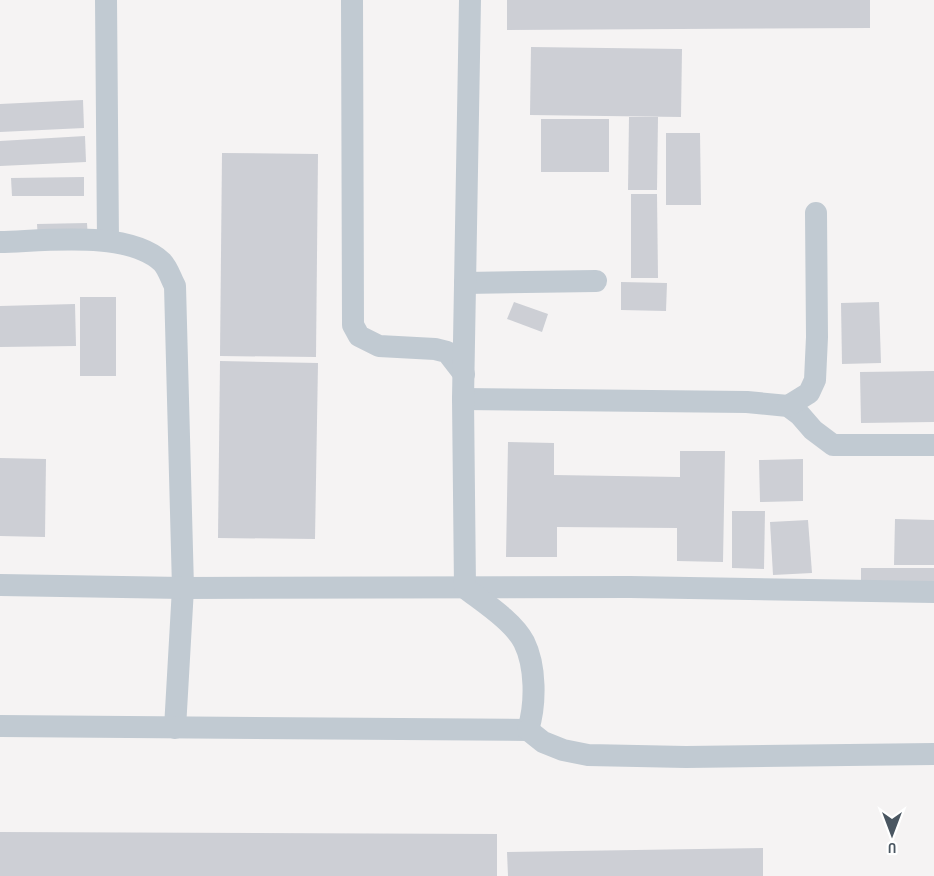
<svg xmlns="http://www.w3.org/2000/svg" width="934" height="876" font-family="'Sofia Sans Condensed',sans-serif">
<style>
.building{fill:#cdcfd5}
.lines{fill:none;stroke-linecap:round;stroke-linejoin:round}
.minor{stroke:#c1cad2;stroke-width:22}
</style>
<rect width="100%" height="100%" fill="#f5f3f3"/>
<!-- building -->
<g class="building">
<path d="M507 0H870V28L507 30Z"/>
<path d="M531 47 682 49 681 117 530 115Z"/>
<path d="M83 100 84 128 0 132V104Z"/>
<path d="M629 117H658L657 190H628Z"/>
<rect x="541" y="119" width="68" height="53"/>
<path d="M666 133H700L701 205H666Z"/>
<path d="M85 136 86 162 0 166V141Z"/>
<path d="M222 153 318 154 316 357 220 356Z"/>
<path d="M84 177V196H12L11 178Z"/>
<path d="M631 194H657L658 278H631Z"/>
<path d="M87 223 88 240 38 241 37 224Z"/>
<path d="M621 282 667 283 666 311 621 310Z"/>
<rect x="80" y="297" width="36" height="79"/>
<path d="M514 302 548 314 542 332 507 319Z"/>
<path d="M879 302 881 363 842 364 841 303Z"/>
<path d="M75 304 76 346 0 347V306Z"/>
<path d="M220 361 318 363 315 539 218 538Z"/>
<path d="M934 371V422L861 423 860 372Z"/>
<path d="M508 442 554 443V475L680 477V451H725L723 562 677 561V528L557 527V557H506Z"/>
<path d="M0 458 46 459 45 537 0 536Z"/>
<path d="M803 459V501L760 502 759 460Z"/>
<path d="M732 511H765L764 569 732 568Z"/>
<path d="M895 519 934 520V565H894Z"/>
<path d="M808 520 812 573 773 575 770 522Z"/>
<rect x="861" y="568" width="73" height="17"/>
<path d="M0 832 497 834V876H0Z"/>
<path d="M763 848V876H508L507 852Z"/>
</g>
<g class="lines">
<!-- minor -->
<g class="minor">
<path d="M106 0 108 241"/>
<path d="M352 0 353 325 359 336 379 346 435 349 447 352 464 374"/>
<path d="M0 242C45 241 128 230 162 262 168 268 171 279 175 286L183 588 175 728"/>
<path d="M465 283 596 281"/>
<path d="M463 399 747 402 788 406 800 415 813 430 833 445H934"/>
<path d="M788 406 809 393 815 380 817 337 816 213"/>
<path d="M0 585 183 588 630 587 934 592"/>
<path d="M0 726 528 730C536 704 536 666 524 642 513 621 483 602 465 588L463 399 470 0"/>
<path d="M528 730 543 742 563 750 588 755 686 757 934 754"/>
</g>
</g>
<!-- north arrow -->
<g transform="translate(892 834) rotate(180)" stroke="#ffffff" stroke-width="4.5" paint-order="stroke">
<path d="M0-4.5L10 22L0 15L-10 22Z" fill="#4a5661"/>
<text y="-9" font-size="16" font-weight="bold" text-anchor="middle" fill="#4a5661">U</text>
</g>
</svg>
